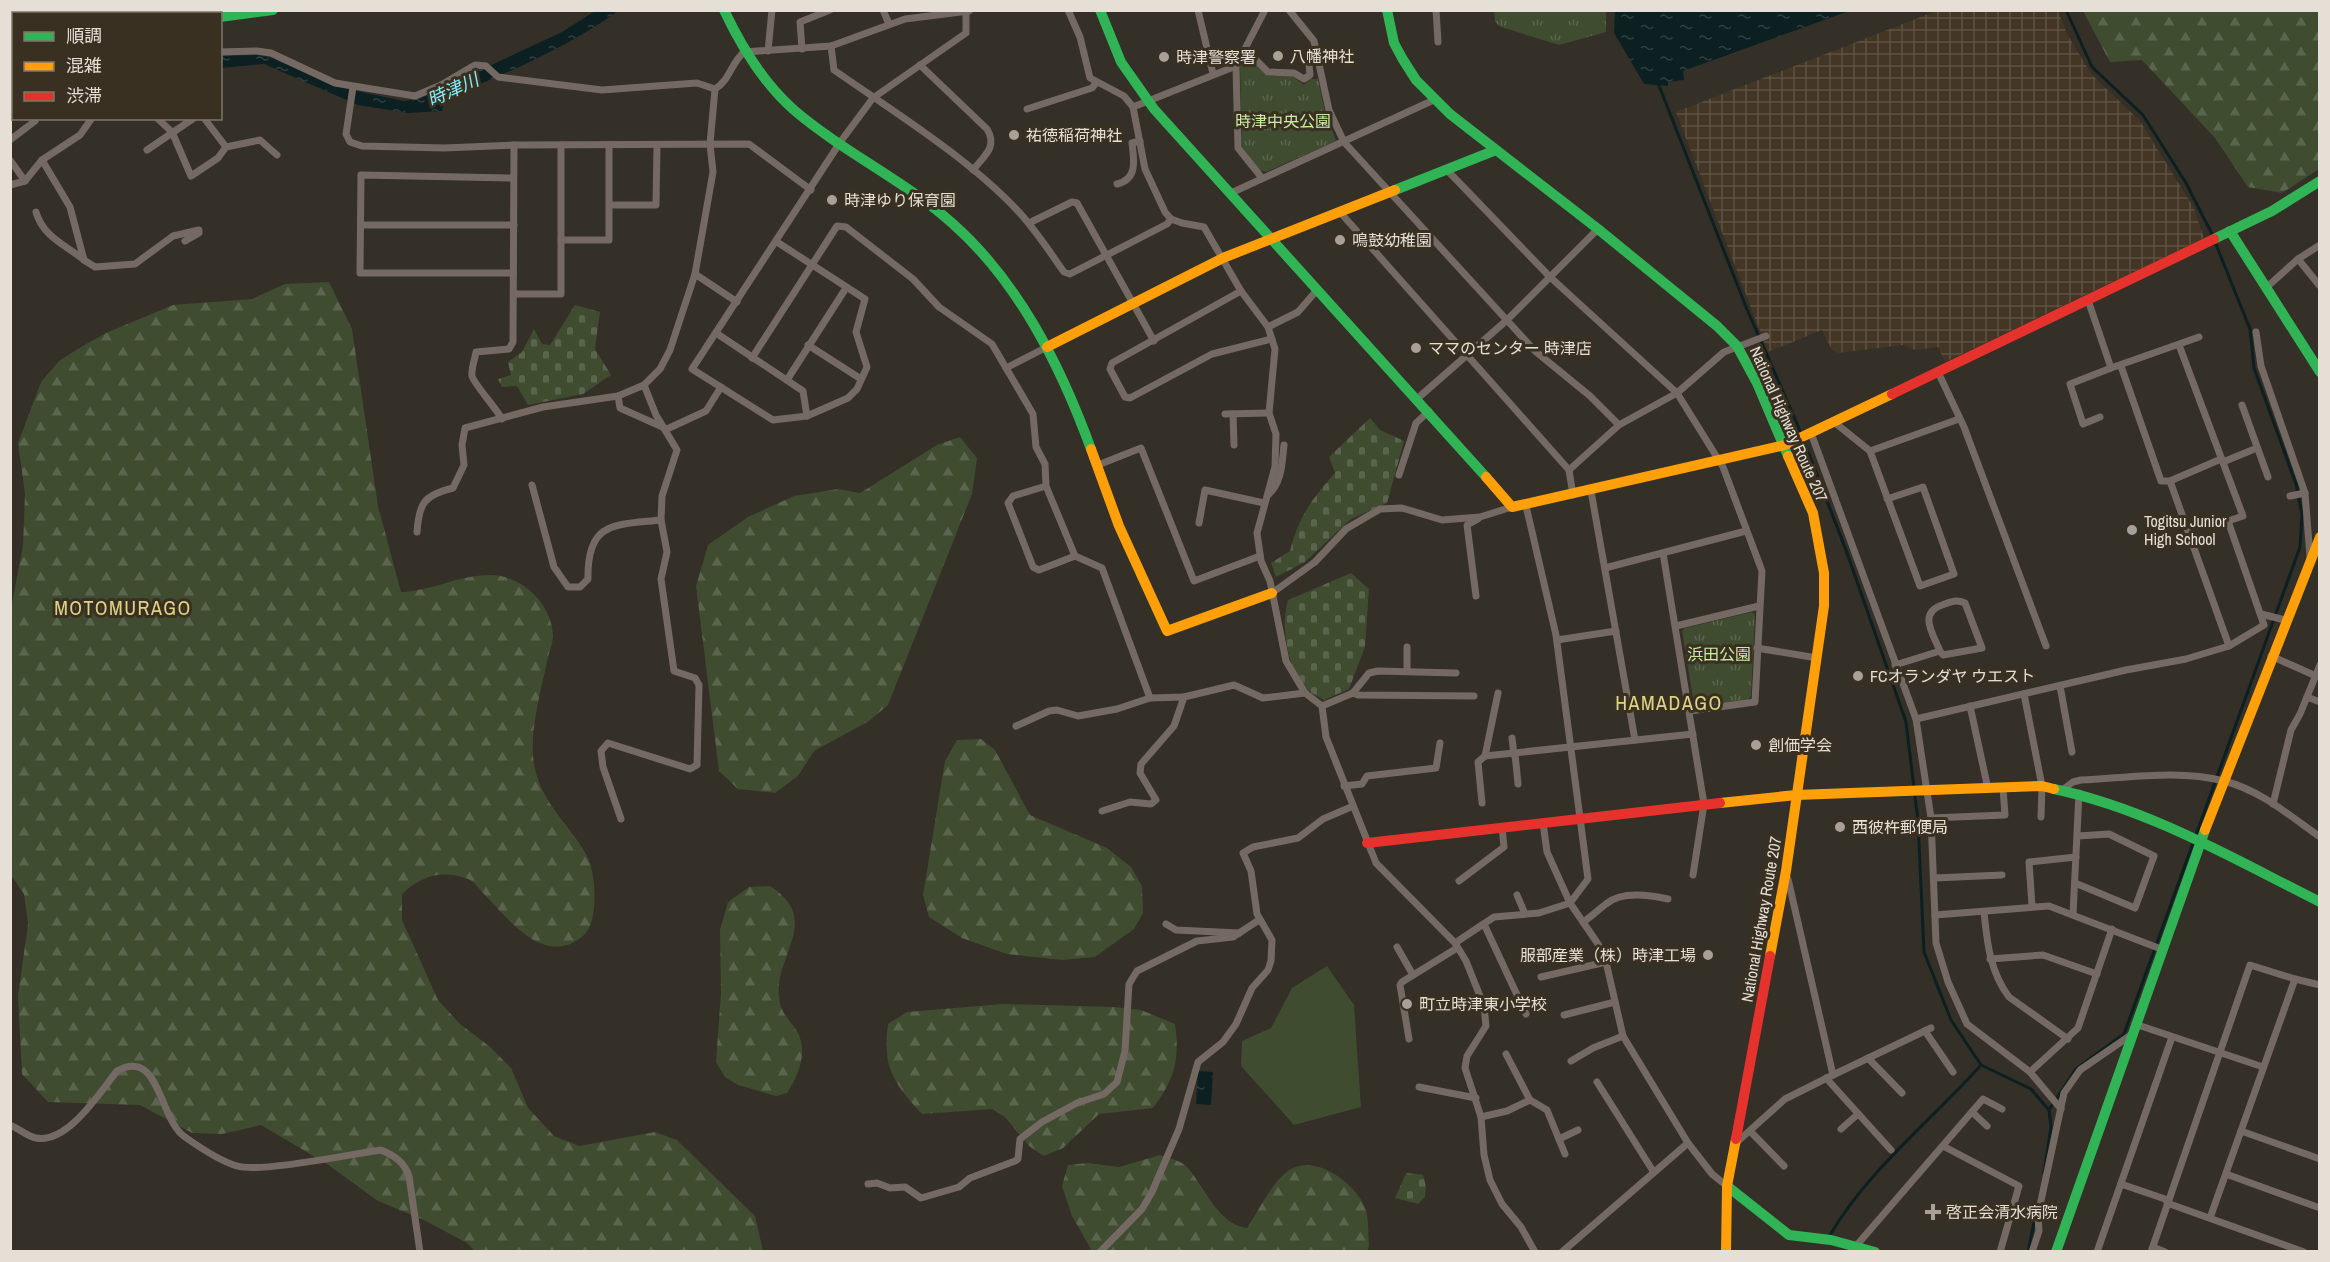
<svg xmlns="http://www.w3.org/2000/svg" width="2330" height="1262" font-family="'Archivo Narrow','Noto Sans JP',sans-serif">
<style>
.industrial{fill:url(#industrial-grid)}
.grass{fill:#3f4c30}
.forest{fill:url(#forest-firs)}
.cemetery{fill:url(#cemetery-stones)}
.park{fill:url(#park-tufts)}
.water{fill:url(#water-ripples)}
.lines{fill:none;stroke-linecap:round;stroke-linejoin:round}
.stream{stroke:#0c2022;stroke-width:3}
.street{stroke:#756963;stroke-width:7}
.fast{stroke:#30b455;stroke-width:10}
.slow{stroke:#ff9f0a;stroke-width:10}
.jam{stroke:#e5322d;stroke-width:10}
.poi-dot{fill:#a7a199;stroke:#3a3021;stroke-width:2}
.labels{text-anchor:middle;stroke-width:6;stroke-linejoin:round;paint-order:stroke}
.poi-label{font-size:16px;fill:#e5dfd6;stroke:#3a3021;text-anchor:start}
.park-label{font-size:16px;fill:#caeca4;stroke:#3a3021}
.street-label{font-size:16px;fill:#e5dfd6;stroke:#3a3021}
.water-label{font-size:18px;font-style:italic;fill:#84effd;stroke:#3a3021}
.quarter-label{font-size:20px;letter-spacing:1.5px;fill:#ded485;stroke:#3a3021}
</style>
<defs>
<pattern id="industrial-grid" width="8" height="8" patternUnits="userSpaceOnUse" patternTransform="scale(1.5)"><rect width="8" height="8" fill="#433624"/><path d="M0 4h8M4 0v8" fill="none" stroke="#5e5343"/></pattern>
<pattern id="forest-firs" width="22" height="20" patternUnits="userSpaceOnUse" patternTransform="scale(1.5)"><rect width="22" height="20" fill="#3f4c30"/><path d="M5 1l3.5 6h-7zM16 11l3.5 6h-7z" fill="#5b654d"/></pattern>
<pattern id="cemetery-stones" width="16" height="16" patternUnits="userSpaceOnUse" patternTransform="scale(1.5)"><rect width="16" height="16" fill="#3f4c30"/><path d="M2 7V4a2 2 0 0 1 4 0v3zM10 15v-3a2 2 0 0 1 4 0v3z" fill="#5b654d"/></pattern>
<pattern id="park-tufts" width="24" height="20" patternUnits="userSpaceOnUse" patternTransform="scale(1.5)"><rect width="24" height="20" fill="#3f4c30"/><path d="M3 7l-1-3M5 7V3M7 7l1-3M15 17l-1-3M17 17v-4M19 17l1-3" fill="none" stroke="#5b654d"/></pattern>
<pattern id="water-ripples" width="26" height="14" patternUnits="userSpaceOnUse" patternTransform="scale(1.5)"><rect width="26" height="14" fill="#0c2022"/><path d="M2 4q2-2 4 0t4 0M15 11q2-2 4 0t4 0" fill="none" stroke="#2f4041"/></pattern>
</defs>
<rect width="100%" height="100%" fill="#342f27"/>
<!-- industrial -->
<path class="industrial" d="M1936 11H2058L2067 34 2092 75 2140 121 2194 208 2204 238 1945 362 1938 347 1915 350 1903 345 1838 353 1832 350 1822 330 1768 352 1676 112Z"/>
<!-- grass -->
<path class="grass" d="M1327 966 1354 1005 1361 1107 1294 1125 1241 1066 1242 1041 1271 1028 1292 988Z"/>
<!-- forest -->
<g class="forest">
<path d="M2083 11H2319V169L2282 193 2248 187 2215 138 2142 60 2110 62Z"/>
<path d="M329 282 352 329 378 506 401 592C432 591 459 575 490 575 521 575 551 602 553 635 553 643 549 653 547 661 540 698 524 745 539 782 549 809 572 829 586 854 596 871 600 922 583 936 545 968 509 920 484 894 479 889 474 881 468 879 443 869 420 876 402 894V920L438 1000 460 1024 489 1046 511 1068 528 1108 554 1136 579 1146 655 1132 677 1140 755 1216 763 1251H475L467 1243 424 1220 378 1201 327 1164 261 1125 222 1134 192 1133 140 1105 48 1102 22 1074 18 996 28 924 24 894 11 875 10 613 23 546 25 494 18 443 41 382 59 361 81 347 106 333 173 305 252 299 285 284Z"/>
<path d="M960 437 977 458 972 494 888 705 869 721 814 751 798 776 775 793 738 789 719 771 696 586 708 545 748 517 794 496 838 489 860 493 937 445Z"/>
<path d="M981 739 995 750 1030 815 1107 848 1131 867 1142 886 1143 913 1134 929 1095 957 1062 960 1007 954 962 938 929 917 923 895 945 761 957 740Z"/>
<path d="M770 886C823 920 774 955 779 997 780 1013 791 1021 798 1033 808 1054 798 1076 787 1093L776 1096 738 1085 725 1077 716 1062 721 993 720 930 728 902 749 887Z"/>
<path d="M1003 1004 1115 1007 1141 1010 1175 1024C1180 1060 1175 1079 1153 1108L1099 1114 1063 1148 1044 1156 1029 1146 1005 1117 992 1109 922 1114C893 1083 882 1066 888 1024L907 1012Z"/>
<path d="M1160 1155C1168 1158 1180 1160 1186 1166 1204 1185 1218 1225 1247 1228 1258 1212 1269 1188 1284 1174 1310 1150 1352 1180 1364 1205 1369 1215 1368 1233 1369 1246L1367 1252 1092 1251 1072 1216 1062 1186 1068 1165 1088 1163 1119 1167Z"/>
</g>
<!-- cemetery -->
<g class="cemetery">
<path d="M575 305 600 312 595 349 611 375 583 394 528 405 517 386 502 387 498 379 511 375 508 362 522 352 534 329 542 344 550 345Z"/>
<path d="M1370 418 1380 430 1404 441 1387 503 1351 519 1305 562 1276 577 1271 563 1290 551C1299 516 1312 499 1335 473L1329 457Z"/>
<path d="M1351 573 1369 589 1365 647 1349 689 1324 700C1319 697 1312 694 1308 690 1287 669 1280 626 1288 600Z"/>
<path d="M1406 1173 1423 1175 1426 1186 1425 1197 1418 1204 1395 1198Z"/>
</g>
<!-- park -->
<g class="park">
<path d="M1494 10 1606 11V32L1559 45 1501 27 1495 22Z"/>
<path d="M1247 60 1260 66 1268 76 1291 75 1304 85 1311 79H1318L1325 112 1336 141 1266 172 1259 170 1242 147 1240 62 1247 65Z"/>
<path d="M1752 612 1755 615 1751 696 1747 701 1696 706 1694 704 1682 631 1685 628Z"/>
</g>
<!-- water -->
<g class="water">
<path d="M595 11H618C567 48 507 73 449 97L444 103 442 111 408 113 358 105 264 64 221 68 220 56 257 55 272 58 338 87 404 101 419 99 562 32Z"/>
<path d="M1615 11V10L1849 11 1683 71 1684 80 1668 82V86L1644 84 1614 33Z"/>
<path d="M1198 1071 1213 1072 1211 1105 1196 1104Z"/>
</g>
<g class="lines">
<!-- stream -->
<g class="stream">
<path d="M2066 10 2092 67 2143 115 2186 183 2213 236"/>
<path d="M1658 83 1746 307 1798 426 1846 550 1906 722 1918 821 1924 952 1951 1020 1981 1065 2031 1089 2049 1110 2051 1127 2044 1173"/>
<path d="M2049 1110 2076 1069 2124 1034 2300 547 2302 514 2296 484 2254 368 2250 329 2215 242"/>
<path d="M1830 1235C1868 1170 1931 1121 1981 1065"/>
<path d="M2028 1252 2035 1217"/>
</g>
<!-- street -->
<g class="street">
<path d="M883 10 889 24"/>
<path d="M1068 10 1080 37 1090 78 1124 96 1133 107 1145 169 1165 212 1171 219 1182 223 1204 227 1241 291 1268 327 1275 349 1269 413 1276 434 1275 467 1257 533 1261 561 1270 581 1286 661 1305 693 1322 706 1326 737 1376 863 1455 943 1466 961 1484 1006 1486 1026 1467 1056 1465 1068 1481 1117 1484 1155 1490 1180 1502 1204 1521 1227 1535 1252"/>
<path d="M1198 10 1213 74"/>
<path d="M1289 10 1314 41 1329 110 1344 142 1535 351 1590 396 1619 425"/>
<path d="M1436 10 1438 42"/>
<path d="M831 46 834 70C894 112 967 157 1017 210 1035 229 1049 251 1064 272L1070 274 1167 224 1171 219"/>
<path d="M802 49 800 22 830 10"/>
<path d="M768 51 772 10"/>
<path d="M220 52 257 51 271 53 335 83 415 96 441 85 475 65 486 66 498 77 602 90 697 83 715 89C730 80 731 63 744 52L831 46 905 19 969 11"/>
<path d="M1243 54 1257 61 1268 72 1294 73 1304 79 1310 75 1309 65"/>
<path d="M920 65 987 129C998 147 984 156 973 170"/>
<path d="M10 83 13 81"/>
<path d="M353 87 346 134 350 142 362 146 444 148 514 145 749 144 811 190"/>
<path d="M1133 107 1236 66"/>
<path d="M1027 109 1092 88 1096 83"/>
<path d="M157 118 172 132 191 176 218 158 226 147"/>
<path d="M204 118 226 147 260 140 277 155"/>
<path d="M10 140 35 121"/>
<path d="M147 150 194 118"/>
<path d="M10 160 25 181"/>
<path d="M1446 169 1550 277 1677 393 1723 467 1762 571 1755 702 1690 711"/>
<path d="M1262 178 1238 148 1236 66 1265 10"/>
<path d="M1117 184C1138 179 1134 160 1132 143L1140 141"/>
<path d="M10 185 25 181 42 160 80 135 92 118"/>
<path d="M1231 193 1436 99"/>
<path d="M610 205H656L657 145"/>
<path d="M1339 211 1569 470"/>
<path d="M36 212C43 237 66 245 84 260L70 207 42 160"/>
<path d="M1029 223 1072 202 1077 203 1154 341"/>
<path d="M361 225H514"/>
<path d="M561 240H609V145"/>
<path d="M777 242 865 299 856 332 867 367 857 389 848 398 807 416 773 420 692 369 841 141 873 98 966 33V11"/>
<path d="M2298 259 2319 285"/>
<path d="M84 260 95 267 135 264 173 236 199 230V233L185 241"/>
<path d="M513 273H360L361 175 513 178"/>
<path d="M695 274 737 302"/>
<path d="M2267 287 2298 259 2320 245"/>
<path d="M1241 291 1112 363 1110 369 1125 397 1130 398 1212 354 1272 339"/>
<path d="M514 294H561V145"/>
<path d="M2088 300 2111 368 2199 337"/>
<path d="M1268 327 1298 312 1317 290"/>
<path d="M2256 332 2261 366 2305 493 2310 557"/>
<path d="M716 333 803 391 807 416"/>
<path d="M808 345 861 379"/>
<path d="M752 358 837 226 846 227 913 279 939 307 992 344 1033 414 1036 447 1045 464 1046 486 1075 556 1102 568 1150 698"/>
<path d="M2121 366 2161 481H2170L2221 459"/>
<path d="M1006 368 1047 347"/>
<path d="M1938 372 1964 427 2046 646"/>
<path d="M787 380 846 288"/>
<path d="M618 396 620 408 667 429 706 411 721 387"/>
<path d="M1418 398 1507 320 1598 229"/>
<path d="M2242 405 2268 477"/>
<path d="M1225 414 1269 413"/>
<path d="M1233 414 1234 445"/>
<path d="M2100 417 2083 424 2070 384 2111 368"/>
<path d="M502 419C496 408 474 384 472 376 471 369 475 359 476 352L509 349 513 342 514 145"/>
<path d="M1834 422 1870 451 1959 419"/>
<path d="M1811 433 1916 719 1931 818 1936 943 1948 982 1967 1024 2030 1072 2078 1028 2112 929"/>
<path d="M1870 451 1920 586 1954 574 1923 487 1887 499"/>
<path d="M2223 462 2257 448"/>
<path d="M1098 465 1141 448 1194 581 1260 556"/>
<path d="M1399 475 1416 423 1429 411"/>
<path d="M2170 481 2229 646"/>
<path d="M532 485 554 567 568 587H580L588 579C587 521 614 525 661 520"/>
<path d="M1046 486 1013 496 1008 503 1033 567 1039 570 1075 556"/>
<path d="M1591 491 1635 740"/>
<path d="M1268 495C1282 483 1282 463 1284 445"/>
<path d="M1573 495 1569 470 1619 425 1677 393 1724 352 1766 336"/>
<path d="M2290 496 2305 493"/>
<path d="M1199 523 1205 490 1264 503"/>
<path d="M417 532C419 503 424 495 453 488L464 465 462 445 465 428 543 407 618 396 644 385 660 369 670 350 695 274 713 172 710 144 715 89"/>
<path d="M1663 553 1704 804 1693 875"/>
<path d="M1605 568 1746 531"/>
<path d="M1272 593 1315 562 1346 529 1380 509 1402 508 1442 520 1480 517 1512 507"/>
<path d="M1476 596 1467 525 1478 519"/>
<path d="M2261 614 2285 620"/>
<path d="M1676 626 1759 606"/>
<path d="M1557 640 1616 631"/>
<path d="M1407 647V671"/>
<path d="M1757 648 1817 658"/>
<path d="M2271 656 2316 676"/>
<path d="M1895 665 1940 651 1943 655 1982 648 1965 603C1956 599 1950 602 1942 605 1918 613 1933 634 1940 651"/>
<path d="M2060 686 2072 752"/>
<path d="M1353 693 1369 673 1378 671 1456 673"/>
<path d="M2024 694 2042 786 2041 817"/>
<path d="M2307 697 2320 702"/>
<path d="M1322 706 1353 693 1358 695 1474 696"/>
<path d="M1970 706 1988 789"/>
<path d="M1916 719 2126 670 2186 659 2229 646 2264 625 2228 521 2243 516 2179 345"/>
<path d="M1016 726 1049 711 1057 710 1078 716 1117 709 1150 698 1184 697"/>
<path d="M1512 738 1514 755"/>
<path d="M1515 754 1518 784"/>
<path d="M1485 756 1693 734"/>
<path d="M1344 786 1362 784 1367 776 1436 768 1440 743"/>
<path d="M2062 790 2073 782 2081 780C2127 778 2179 769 2224 781 2260 790 2290 816 2320 837"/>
<path d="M1482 803 1478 762 1485 756 1498 693"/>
<path d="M2273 804 2291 730 2300 714 2320 665"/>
<path d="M1102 811 1130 802 1151 804 1156 800 1140 773 1141 764 1174 726 1184 697 1234 685 1263 698 1305 693"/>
<path d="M1931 818 2005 815 2003 788"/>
<path d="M621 819 603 767 601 751 608 743 690 769 697 765 699 685 695 678 674 671 661 579 667 552 661 520 662 496 677 450 656 415 644 385"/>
<path d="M1543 823 1547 852 1570 903 1598 944 1606 962 1623 1036 1688 1143 1712 1174 1727 1186"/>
<path d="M1935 878 2002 875"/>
<path d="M1459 881 1504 847 1502 827"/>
<path d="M2075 883 2135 908 2154 856 2109 834 2078 836"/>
<path d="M1517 895 1525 914"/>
<path d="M2032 906 2029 862 2076 857"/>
<path d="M1984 912C1987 942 1990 972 2009 997L2068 1039"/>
<path d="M2073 914 2079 793"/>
<path d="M1935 915 2049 906 2161 949"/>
<path d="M1583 922C1592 916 1598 910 1606 904 1621 891 1650 895 1668 899"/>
<path d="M1166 924 1176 930 1239 933"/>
<path d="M1484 924 1526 1014"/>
<path d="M1455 943 1494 917 1539 913 1570 903 1588 879 1556 635 1526 506"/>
<path d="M1397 947 1413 975"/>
<path d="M1990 959 2043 955 2097 974"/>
<path d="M1541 977 1606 962"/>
<path d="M2295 979 2320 985"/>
<path d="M1564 1015 1615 1002"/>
<path d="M2135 1024 2263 1067"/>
<path d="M1925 1031 1953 1072"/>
<path d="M1409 1039 1400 985 1402 982 1457 948"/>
<path d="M1506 1054 1530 1100"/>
<path d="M1868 1058 1902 1093"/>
<path d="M1571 1061 1593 1048 1623 1036"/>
<path d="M2030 1072 2061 1109"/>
<path d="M1833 1075 1931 1028"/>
<path d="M1826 1078 1891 1150"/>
<path d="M1597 1082 1653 1171"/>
<path d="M1419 1087 1476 1098"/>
<path d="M1972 1112 1987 1126"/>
<path d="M1481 1117 1507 1111 1530 1100 1547 1110 1565 1154"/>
<path d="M10 1125C18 1128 28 1137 36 1138 68 1144 100 1092 117 1071 160 1047 159 1120 185 1137 199 1147 220 1161 237 1166 260 1173 352 1154 381 1150 395 1156 404 1162 409 1176L420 1252"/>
<path d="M1841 1129 1858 1114"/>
<path d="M1750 1131 1784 1166"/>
<path d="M2241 1131 2320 1159"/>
<path d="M1559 1139 1578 1130"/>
<path d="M1737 1142 1785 1099 1833 1075 1788 879"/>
<path d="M1943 1146 2019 1186 2000 1252"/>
<path d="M2226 1174 2320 1208"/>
<path d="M868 1184 877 1183 890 1188 905 1187 921 1198 959 1187 970 1178 1015 1161 1018 1159 1020 1139 1042 1122 1077 1103 1104 1094 1117 1082 1125 1051 1129 984 1137 971 1197 941 1233 937 1259 920"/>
<path d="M2121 1184 2168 1200"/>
<path d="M2167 1203 2304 1252"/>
<path d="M1856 1246 1983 1099 2002 1109"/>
<path d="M2153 1247 2165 1252"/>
<path d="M1100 1252 1142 1209 1152 1192 1179 1129 1198 1062 1223 1042 1236 1024 1252 988 1268 970 1271 961 1272 940 1257 914 1251 871 1243 853 1253 847 1298 838 1323 819 1351 807"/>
<path d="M1562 1252 1688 1143"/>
<path d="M2032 1252 2039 1231 2038 1215 2064 1093 2080 1070 2131 1035"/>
<path d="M2097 1252 2172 1037"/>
<path d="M2151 1252 2250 965 2295 979 2210 1218"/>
</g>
<!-- fast -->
<g class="fast">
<path d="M724 10C741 46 763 83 794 110 843 152 904 180 952 223 1019 282 1061 367 1091 449"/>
<path d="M1100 10 1121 62 1154 109 1486 477"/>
<path d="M1387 10 1394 43 1402 58 1416 80 1450 114 1598 229 1717 326 1737 346 1757 383 1788 456"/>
<path d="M220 17 273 10"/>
<path d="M1395 190 1496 150"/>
<path d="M2230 231 2320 372"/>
<path d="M2214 239 2272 211 2320 181"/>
<path d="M2054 789C2149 809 2234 859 2320 902"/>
<path d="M1727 1186 1789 1235 1831 1240 1875 1252"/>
<path d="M2056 1252 2205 830"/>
</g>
<!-- slow -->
<g class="slow">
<path d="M57 10 79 14"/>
<path d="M1047 347 1223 258 1395 190"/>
<path d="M1091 449 1119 526 1167 631 1272 593"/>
<path d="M1486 477 1512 507 1785 445 1892 394"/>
<path d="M1720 803 1796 795 2042 786 2054 789"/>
<path d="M2205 830 2320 537"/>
<path d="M1770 956 1786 871 1824 606V573L1813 513 1788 456"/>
<path d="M1726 1252 1727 1186 1736 1139"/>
</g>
<!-- jam -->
<g class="jam">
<path d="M1892 394 2214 239"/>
<path d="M1367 843 1720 803"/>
<path d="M1736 1139 1770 956"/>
</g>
</g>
<!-- markers -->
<g class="poi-dot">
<circle cx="1278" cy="56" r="6"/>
<circle cx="1164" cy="57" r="6"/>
<circle cx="1014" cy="135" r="6"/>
<circle cx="832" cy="200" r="6"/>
<circle cx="1340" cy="240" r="6"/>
<circle cx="1416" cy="348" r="6"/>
<circle cx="2132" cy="530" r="6"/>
<circle cx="1858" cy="676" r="6"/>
<circle cx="1756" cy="745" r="6"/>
<circle cx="1840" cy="827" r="6"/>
<circle cx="1708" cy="955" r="6"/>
<circle cx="1407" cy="1004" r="6"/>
<path d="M1930 1203h6v6h6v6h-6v6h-6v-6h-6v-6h6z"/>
</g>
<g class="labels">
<!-- poi labels -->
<g class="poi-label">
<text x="1290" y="62">八幡神社</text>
<text x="1176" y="63">時津警察署</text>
<text x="1026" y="141">祐徳稲荷神社</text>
<text x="844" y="206">時津ゆり保育園</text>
<text x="1352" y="246">鳴鼓幼稚園</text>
<text x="1428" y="354">ママのセンター 時津店</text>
<text x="2144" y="527">Togitsu Junior<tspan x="2144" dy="18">High School</tspan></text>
<text x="1870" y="682">FCオランダヤ ウエスト</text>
<text x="1768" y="751">創価学会</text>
<text x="1852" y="833">西彼杵郵便局</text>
<text x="1696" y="961" text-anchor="end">服部産業（株）時津工場</text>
<text x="1419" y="1010">町立時津東小学校</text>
<text x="1946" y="1218">啓正会清水病院</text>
</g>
<!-- park labels -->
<g class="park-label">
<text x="1283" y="127">時津中央公園</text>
<text x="1719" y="660">浜田公園</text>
</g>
<!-- street labels -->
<g class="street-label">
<text transform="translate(1789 424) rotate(66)" y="6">National Highway Route 207</text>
<text transform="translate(1761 919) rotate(-80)" y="6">National Highway Route 207</text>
</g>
<!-- water labels -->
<g class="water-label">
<text transform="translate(453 90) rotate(-25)" y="6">時津川</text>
</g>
<!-- quarter labels -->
<g class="quarter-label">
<text x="123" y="615">MOTOMURAGO</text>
<text x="1669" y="710">HAMADAGO</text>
</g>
</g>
<!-- border -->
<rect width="2330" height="1262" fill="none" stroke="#e5dfd6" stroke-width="24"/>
<!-- legend -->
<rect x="12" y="12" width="210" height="108" fill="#3a3021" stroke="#7e7669" stroke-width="1.5"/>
<rect x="24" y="32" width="30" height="9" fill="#30b455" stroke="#7e7669" stroke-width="1.5"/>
<text x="66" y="42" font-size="18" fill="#e5dfd6">順調</text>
<rect x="24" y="62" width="30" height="9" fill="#ff9f0a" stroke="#7e7669" stroke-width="1.5"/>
<text x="66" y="72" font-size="18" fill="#e5dfd6">混雑</text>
<rect x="24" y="92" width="30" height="9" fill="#e5322d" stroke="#7e7669" stroke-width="1.5"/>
<text x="66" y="102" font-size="18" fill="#e5dfd6">渋滞</text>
</svg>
